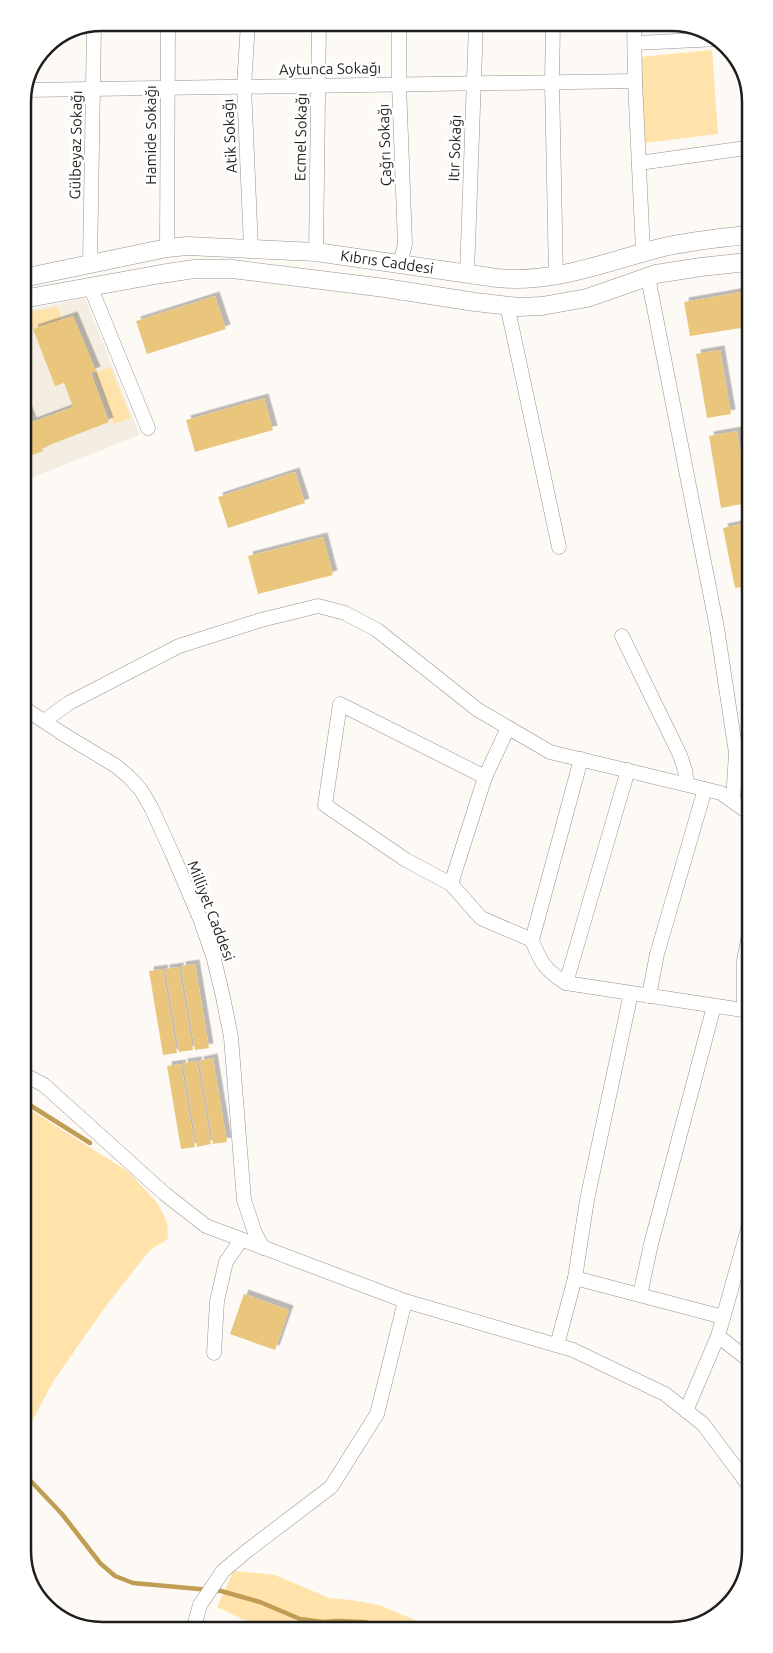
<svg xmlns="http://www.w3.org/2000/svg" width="773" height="1653" font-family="Ubuntu,sans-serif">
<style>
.built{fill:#f4eee2}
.green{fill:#ffe3ab}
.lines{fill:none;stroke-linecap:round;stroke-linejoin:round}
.stream{stroke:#c09d52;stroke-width:4.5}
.building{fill:#eac67b;filter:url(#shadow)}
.minor-casing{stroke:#96938e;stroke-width:15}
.major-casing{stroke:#96938e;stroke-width:19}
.minor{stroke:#fff;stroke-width:14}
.major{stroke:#fff;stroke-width:18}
.labels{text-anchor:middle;stroke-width:5;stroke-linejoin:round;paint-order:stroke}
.street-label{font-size:15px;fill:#1f1e1d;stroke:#fff}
.rim{fill:none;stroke:#1f1e1d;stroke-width:2.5}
</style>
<defs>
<filter id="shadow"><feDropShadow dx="4.5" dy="-4.5" stdDeviation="0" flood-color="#0004"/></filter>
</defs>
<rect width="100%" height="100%" fill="#fdfaf5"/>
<!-- built -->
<path class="built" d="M85 298 140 435 24 481 23 311Z"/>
<!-- green -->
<g class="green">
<path d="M712 50 718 134 645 143 639 57Z"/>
<path d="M58 307 62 319 23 332V313Z"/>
<path d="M110 367 131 418 114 424 95 373Z"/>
<path d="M26 1107 129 1172 158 1204 167 1222 168 1239 150 1250 106 1306 54 1380 26 1432Z"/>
<path d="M237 1571 275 1575 329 1598 351 1600 379 1605 434 1628 275 1629 244 1620 217 1607 233 1572Z"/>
</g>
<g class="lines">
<!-- stream -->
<g class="stream">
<path d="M25 1102 90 1143"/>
<path d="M27 1477 62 1514 100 1563 115 1576 133 1583 221 1591 260 1602 300 1619 323 1622 337 1621 364 1622 391 1628"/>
</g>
</g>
<!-- building -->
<g class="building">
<path d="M747 291V327L690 336 684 302Z"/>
<path d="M215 296 226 329 147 354 136 321Z"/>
<path d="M73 316 96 371 91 373 109 422 42 448 43 451 24 458V413L28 411 32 422 73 407 64 383 55 386 33 329Z"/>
<path d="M720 350 731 414 707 418 696 354Z"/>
<path d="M264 398 273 430 195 452 186 420Z"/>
<path d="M737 431 747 489V503L721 508 709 436Z"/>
<path d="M295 472 305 503 228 528 218 497Z"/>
<path d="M747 523 748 586 735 588 723 528Z"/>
<path d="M323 537 333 575 258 594 248 556Z"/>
<path d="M195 964 209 1048 195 1050 181 966Z"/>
<path d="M179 967 193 1050 179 1052 165 969Z"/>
<path d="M163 969 177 1053 163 1055 149 971Z"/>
<path d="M213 1058 227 1142 213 1144 199 1061Z"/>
<path d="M197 1061 211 1144 197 1147 183 1063Z"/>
<path d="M181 1064 195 1147 181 1149 167 1066Z"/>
<path d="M244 1294 289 1310 275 1350 230 1334Z"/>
</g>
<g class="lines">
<!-- minor casing -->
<g class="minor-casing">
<g id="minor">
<path d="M248 23 244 86 251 248"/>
<path d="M399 23V84L405 244 400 265"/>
<path d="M553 23 552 82 556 276"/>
<path d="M634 23 635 81 643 252"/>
<path d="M635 43 719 39"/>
<path d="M26 90 635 81"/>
<path d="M639 163 746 148"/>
<path d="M167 248 168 23"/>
<path d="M316 252 319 23"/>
<path d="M90 264 94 26"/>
<path d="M467 274 476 23"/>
<path d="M648 277 717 628 736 753 733 801"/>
<path d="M90 286 148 428"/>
<path d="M507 305 559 547"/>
<path d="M622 636 680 755 685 770 687 784"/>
<path d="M24 708 63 734 116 766 129 777 141 790 152 809 172 853 201 921 214 959 223 997 231 1037 244 1200 255 1233 263 1248"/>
<path d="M44 721 69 703 179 646 261 620 318 606 345 613 377 630 478 710 550 752 721 793 748 812"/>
<path d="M581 759 532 940C540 962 546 971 566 983L749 1011"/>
<path d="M485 777 340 704 325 805 406 860 451 884 481 918 532 940"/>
<path d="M451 884 485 777 508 728"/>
<path d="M566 983 628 770"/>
<path d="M649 996 657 954 705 789"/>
<path d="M744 1010V961L749 935"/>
<path d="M25 1075 44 1085 165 1194 206 1226 405 1301 573 1350 665 1394 703 1424 750 1487"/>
<path d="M575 1278 723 1317"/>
<path d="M640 1295 651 1244 714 1006"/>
<path d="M718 1336 750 1361"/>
<path d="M557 1345 575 1278 587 1200 631 993"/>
<path d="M214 1353 217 1301 226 1262 241 1240"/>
<path d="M686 1411 718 1336 750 1222"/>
<path d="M193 1630 200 1605 223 1571 248 1550 331 1487 377 1414 405 1301"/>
</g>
</g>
<!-- major casing -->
<g class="major-casing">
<g id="major">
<path id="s1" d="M23 278 167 248 187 246 316 252 497 278C553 284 606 262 660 248 688 241 718 238 747 235"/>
<path d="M23 299 161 274 194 269H232L385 288 475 302 519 307 542 306 587 298 656 274 701 267 747 262"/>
</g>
</g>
<!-- minor -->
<use href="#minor" class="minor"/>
<!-- major -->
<use href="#major" class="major"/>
</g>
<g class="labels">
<!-- street labels -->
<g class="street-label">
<text transform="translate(330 69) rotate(-1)" y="5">Aytunca Sokağı</text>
<text transform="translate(151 135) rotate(-90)" y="5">Hamide Sokağı</text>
<text transform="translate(230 136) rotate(-93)" y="5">Atik Sokağı</text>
<text transform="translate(301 137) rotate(-89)" y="5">Ecmel Sokağı</text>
<text transform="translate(76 145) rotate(-89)" y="5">Gülbeyaz Sokağı</text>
<text transform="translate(385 145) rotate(-92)" y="5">Çağrı Sokağı</text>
<text transform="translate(455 148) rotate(-88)" y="5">Itır Sokağı</text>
<text dy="5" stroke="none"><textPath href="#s1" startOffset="368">Kıbrıs Caddesi</textPath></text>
<text transform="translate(211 911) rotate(69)" y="5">Milliyet Caddesi</text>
</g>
</g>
<!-- crop -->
<path d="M0 0H773V1653H0ZM102 31H671A71 71 0 0 1 742 102V1551A71 71 0 0 1 671 1622H102A71 71 0 0 1 31 1551V102A71 71 0 0 1 102 31Z" fill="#fff" fill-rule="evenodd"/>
<path class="rim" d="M102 31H671A71 71 0 0 1 742 102V1551A71 71 0 0 1 671 1622H102A71 71 0 0 1 31 1551V102A71 71 0 0 1 102 31Z"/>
</svg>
